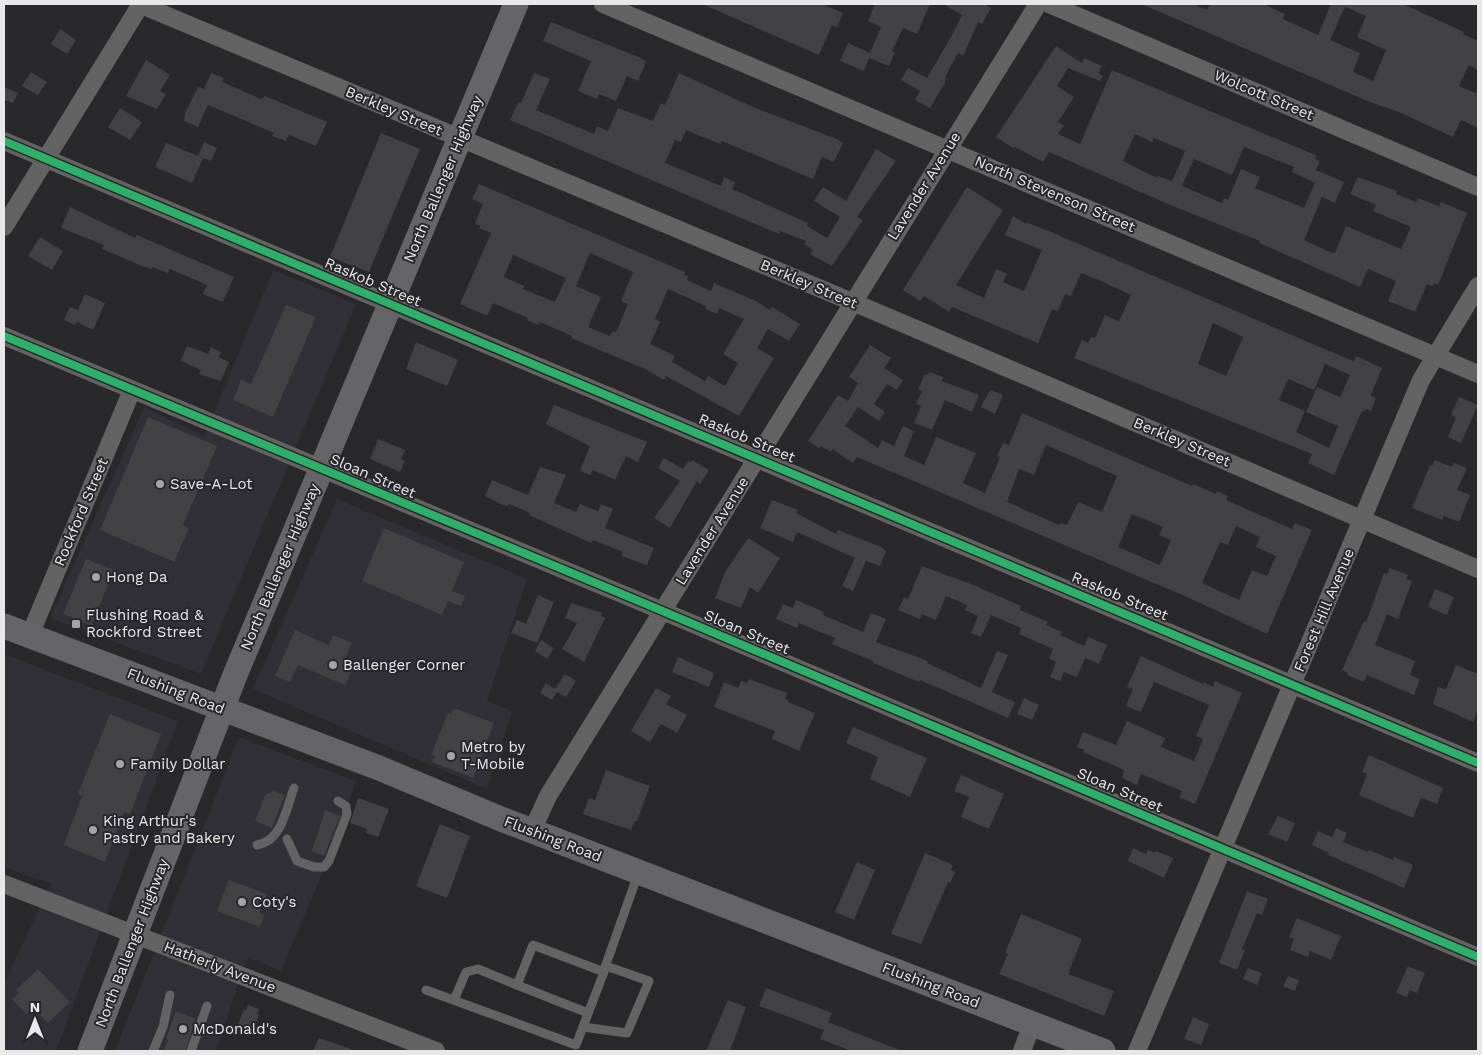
<svg xmlns="http://www.w3.org/2000/svg" width="1482" height="1055" font-family="'Work Sans',sans-serif">
<style>
.built{fill:#312f38}
.building{fill:#424143;fill-rule:evenodd}
.lines{fill:none;stroke-linecap:round;stroke-linejoin:round}
.service{stroke:#636363;stroke-width:9}
.minor{stroke:#636363;stroke-width:18}
.secondary{stroke:#656466;stroke-width:25}
.cycleway-casing{stroke:#28272b;stroke-width:11}
.cycleway{stroke:#2db169;stroke-width:8}
.poi-dot{fill:#a5a4a7;stroke:#28272b;stroke-width:2}
.labels{text-anchor:middle;stroke-width:4;stroke-linejoin:round;paint-order:stroke}
.street-label{font-size:15px;fill:#e8e7ea;stroke:#28272b}
.poi-label{font-size:15px;fill:#e8e7ea;stroke:#28272b;text-anchor:start}
</style>
<rect width="100%" height="100%" fill="#29282a"/>
<!-- built -->
<g class="built">
<path d="M273 270 356 304 201 674 50 618 144 407 204 436Z"/>
<path d="M337 499 527 579 487 701 512 711 487 789 253 689Z"/>
<path d="M4 654 178 721 56 1051H4V983L51 884 4 867Z"/>
<path d="M239 737 356 781 326 865 281 971 248 957 216 1051H115Z"/>
</g>
<!-- building -->
<g class="building">
<path d="M702 4H822L843 13 837 27 832 25 819 55Z"/>
<path d="M875 4H930L917 34 903 28 892 51 895 52 889 66 869 58 864 71 840 61 848 43 870 53 881 27 868 21Z"/>
<path d="M943 4H984L991 8 982 24 978 22 963 56 958 53 946 75 945 83 930 108 915 100 920 91 901 80 908 68 927 78 952 35 962 15Z"/>
<path d="M1141 4H1192L1207 10 1210 4H1263L1285 14 1283 19 1318 35 1331 4H1403L1464 32 1463 34 1478 41V70L1469 65 1459 86 1478 94V128L1461 120 1453 137 1399 112 1370 102ZM1345 7 1366 16 1357 37 1386 50 1373 81 1353 72 1360 53 1330 40Z"/>
<path d="M551 22 641 58 646 62 638 81 627 76 616 101 599 94 597 99 578 91 591 61 543 41Z"/>
<path d="M60 29 76 40 67 54 51 44Z"/>
<path d="M1056 46 1082 63 1084 58 1102 66 1098 73 1103 76 1100 81 1068 68 1057 86 1074 97 1058 122 1064 125 1058 134 1080 144 1112 70 1301 149 1316 155 1315 159 1320 161 1316 170 1344 182 1335 203 1322 197 1304 240 1330 252 1335 253 1346 226 1401 249 1411 227 1373 211 1376 205 1350 194 1358 177 1397 191 1396 194 1416 202 1418 198 1439 206 1441 202 1467 213 1438 285 1434 283 1432 286 1427 284 1415 312 1388 301 1396 281 1368 269 1360 287 1259 243 1260 241 1168 204 1049 152 1043 162 1015 147 1013 148 996 137ZM1135 134 1152 142 1154 138 1185 151 1172 181 1158 176 1157 178 1123 161ZM1244 147 1294 167 1292 172 1315 183 1304 208 1255 188 1260 177 1241 169 1228 200 1224 198 1222 203 1182 186 1194 159 1232 175Z"/>
<path d="M146 60 170 75 160 91 166 94 157 109 126 96Z"/>
<path d="M31 72 47 82 38 95 22 86Z"/>
<path d="M211 73 224 78 222 82 261 99 265 96 327 122 316 146 289 135 286 141 272 136 274 133 208 105 198 127 184 121 185 113 198 87 204 89Z"/>
<path d="M534 73 550 79 536 110 594 134 597 126 608 131 618 108 653 121 661 103 665 105 679 73 753 107 837 139 843 143 834 162 822 157 813 179 722 141 720 144 686 130 681 142 675 140 665 163 721 186 724 177 735 182 732 189 808 223 807 226 827 238 840 217 814 201 823 187 846 201 876 149 896 161 857 217 863 220 832 266 810 254 813 250 804 244 806 241 780 231 779 234 510 120 518 102 521 103Z"/>
<path d="M4 87 18 93 13 103 4 100Z"/>
<path d="M120 108 142 122 130 140 108 127Z"/>
<path d="M381 133 420 149 369 272 330 257Z"/>
<path d="M204 142 217 148 211 161 198 156Z"/>
<path d="M166 143 203 158 192 183 155 167Z"/>
<path d="M479 184 685 272 684 275 688 276 687 280 711 291 714 283 756 301 770 310 772 307 800 324 789 341 768 329 757 348 774 358 739 416 666 376 664 380 645 369 571 338 572 336 540 322 538 325 527 320 528 318 493 303 488 314 485 315 460 304 491 233 479 228 480 226 475 223 483 204 472 199ZM590 253 633 272 621 301 628 304 616 332 613 331 610 336 588 327 601 297 576 286ZM513 255 566 278 555 302 523 289 524 286 504 277ZM668 289 706 306 705 309 717 314 719 308 744 319 723 354 738 363 725 386 708 376 705 381 672 362 675 356 650 344 660 322 655 319Z"/>
<path d="M967 187 1003 210 956 285 984 298 996 269 1007 274 1003 282 1024 291 1042 250 1005 235 1013 216 1026 224V222L1058 235 1348 359 1354 361 1356 356 1382 368 1372 392 1371 396 1376 398 1371 411 1366 409 1364 412 1362 411 1334 475 1308 463 1312 454 1074 358 1082 340 1088 343 1091 337 1095 338 1105 315 1119 321 1131 295 1101 281 1081 273 1071 296 1065 294 1058 311 1052 309 1038 343 952 307 949 312 924 296 920 301 903 290ZM1213 323 1243 337 1226 376 1198 364ZM1325 364 1350 375 1340 397 1317 387 1306 412 1338 426 1329 448 1296 432 1305 411 1279 400 1288 379 1314 390Z"/>
<path d="M70 207 135 238 137 235 234 277 223 302 203 294 207 285 170 269 168 273 152 267V269L142 266 102 249 104 245 61 228Z"/>
<path d="M40 237 63 251 52 270 28 256Z"/>
<path d="M85 294 105 303 93 330 77 322 75 325 64 320 70 307 78 310Z"/>
<path d="M286 305 316 317 273 417 233 400 241 380 251 384Z"/>
<path d="M416 342 458 360 447 386 406 369Z"/>
<path d="M870 345 891 358 884 368 903 380 897 390 887 384 874 404 885 412 879 421 858 407 845 426 878 448 882 440 894 446 903 426 914 431 904 456 924 465 936 437 976 453 963 483 985 493 1000 457 997 456 1003 443 1009 445 1022 413 1192 486 1193 484 1216 494 1217 491 1228 496 1226 500 1292 529 1295 523 1312 530 1267 634 1187 597 857 457 853 463 832 449 831 452 821 446 819 448 808 441 838 395 848 401 858 383 849 377ZM1046 445 1117 476 1102 512 1078 502 1067 525 1060 523 1059 525 1007 502 1019 469 1034 475ZM1132 514 1163 527 1159 535 1171 540 1160 565 1118 547ZM1236 526 1260 537 1256 547 1276 556 1267 576 1252 570 1239 600 1202 583 1220 542 1228 545Z"/>
<path d="M187 346 208 354 211 347 221 352 219 357 229 362 221 381 199 374 201 370 181 361Z"/>
<path d="M930 372 943 377 942 381 979 395 972 412 945 400 932 430 914 423 921 406 916 404 922 391 918 389 925 374 928 375Z"/>
<path d="M990 390 1003 395 995 414 981 407Z"/>
<path d="M1459 397 1478 405 1461 443 1448 437 1456 417 1451 415Z"/>
<path d="M554 405 647 442 638 462 626 456 615 480 593 470 590 475 580 471 590 446 546 424Z"/>
<path d="M148 417 217 446 183 525 189 528 174 562 100 530Z"/>
<path d="M378 439 405 450 401 459 405 461 400 472 370 459Z"/>
<path d="M664 458 683 469 688 461 691 462 692 460 709 470 700 484 697 481 670 528 654 518 680 481 658 468Z"/>
<path d="M1435 460 1452 467 1454 463 1467 468 1457 490 1470 495 1459 522 1444 516 1442 520 1412 508 1430 465 1432 466Z"/>
<path d="M540 467 566 475 554 503 576 512 580 504 598 511 601 504 613 509 605 528 654 548 647 565 621 556 623 552 593 540 591 543 529 515 530 513 509 504 508 506 503 505 485 496 492 480 528 495Z"/>
<path d="M772 500 798 510 796 513 836 534 838 530 881 547 886 551 880 566 866 561 853 591 842 586 855 558 797 532 793 542 760 528Z"/>
<path d="M384 528 464 562 452 591 465 596 461 606 448 601 442 615 362 581Z"/>
<path d="M748 538 780 558 758 593 750 587 741 608 715 598 725 572Z"/>
<path d="M86 559 114 570 91 626 63 614Z"/>
<path d="M922 566 976 586 1021 606 1020 610 1048 622 1046 625 1062 632 1060 635 1084 646 1088 637 1107 645 1099 664 1085 658 1077 677 1064 672 1060 681 1050 677 1056 662 1049 658 1053 649 1019 634 1021 628 991 615 981 637 971 633 978 616 965 610 967 605 946 596 936 620 922 614 920 619 898 610 904 597 908 599Z"/>
<path d="M1390 568 1408 575 1406 579 1412 581 1398 619 1387 614 1375 645 1415 661 1410 675 1420 679 1414 695 1367 675 1364 682 1347 675 1348 673 1342 670 1364 621 1366 622 1384 573 1387 574Z"/>
<path d="M1435 589 1454 597 1447 615 1428 607Z"/>
<path d="M538 595 554 602 537 643 511 633 517 620 526 624Z"/>
<path d="M796 600 824 612 823 615 863 632 871 613 886 619 876 642 928 661 927 663 981 688 997 651 1008 655 992 692 1015 702 1008 718 920 680 919 682 873 663V661L832 644 835 638 799 623 797 628 776 619 783 604 793 608Z"/>
<path d="M571 603 602 613 601 616 605 618 584 662 562 649 577 623 565 618Z"/>
<path d="M295 630 329 645 333 635 352 643 343 662 354 666 345 685 298 665 290 682 275 676Z"/>
<path d="M541 640 554 648 547 659 535 651Z"/>
<path d="M1141 656 1203 684V682L1213 687 1215 681 1242 693 1195 804 1179 797 1182 791 1141 774 1137 785 1122 778 1124 770 1083 752 1084 750 1077 747 1083 732 1116 745 1127 721 1165 738 1161 747 1194 761 1203 739 1196 736 1209 705 1154 682 1141 712 1126 706 1133 689 1127 687Z"/>
<path d="M678 657 714 673 709 687 672 672Z"/>
<path d="M1456 665 1478 674V709L1473 722 1433 704 1438 687 1446 689Z"/>
<path d="M565 674 576 681 566 697 557 692 552 700 540 693 546 683 555 689Z"/>
<path d="M749 679 787 693 785 698 788 700V702L815 713 799 751 772 739 775 731 714 707 724 682 738 688 741 681 747 683Z"/>
<path d="M656 688 671 696 666 704 687 715 677 733 661 724 650 742 631 731Z"/>
<path d="M1024 698 1039 705 1032 720 1017 714Z"/>
<path d="M454 708 494 723 473 778 432 762 435 756 431 755 448 713 451 714Z"/>
<path d="M110 714 161 734 130 814 124 812 105 862 64 845 82 796 78 794Z"/>
<path d="M853 727 927 758 910 797 870 779 878 757 846 743Z"/>
<path d="M1369 755 1443 788 1437 804 1421 798 1413 818 1359 795 1367 774 1362 772Z"/>
<path d="M606 770 650 786 637 821H635L631 830 583 814 589 798 595 800Z"/>
<path d="M961 775 1004 794 989 829 961 817 969 797 954 791Z"/>
<path d="M274 791 285 795 272 828 255 821 265 795Z"/>
<path d="M358 798 389 809 378 837 366 833 367 829 350 823Z"/>
<path d="M325 810 340 816 324 856 312 851Z"/>
<path d="M1278 816 1295 823 1287 842 1268 834Z"/>
<path d="M440 824 470 836 447 898 416 886Z"/>
<path d="M1336 828 1347 833 1343 842 1368 852 1369 850 1393 860 1394 857 1413 865 1404 888 1328 855 1329 853 1312 845 1318 831 1332 837Z"/>
<path d="M1133 848 1146 854 1148 850 1155 853 1156 851 1173 858 1164 878 1128 861Z"/>
<path d="M925 853 953 865 951 870 955 872 950 883 948 882 921 944 891 934Z"/>
<path d="M857 862 875 870 854 920 835 912Z"/>
<path d="M229 880 267 894 259 913 264 915 260 927 217 911Z"/>
<path d="M1247 891 1268 899 1262 915 1257 913 1242 949 1245 950 1237 970 1219 963Z"/>
<path d="M1021 914 1082 939 1068 974 1114 991 1104 1016 999 974 1008 954 1005 953Z"/>
<path d="M1297 918 1341 936 1331 960 1310 951 1308 957 1290 950 1294 939 1289 937Z"/>
<path d="M1408 966 1425 973 1417 993 1410 990 1407 997 1396 993Z"/>
<path d="M1248 968 1262 973 1257 985 1243 979Z"/>
<path d="M38 969 70 1002 48 1023 33 1008 26 1014 12 999 19 993 16 990Z"/>
<path d="M1288 976 1299 980 1295 991 1283 986Z"/>
<path d="M766 988 832 1013 828 1022 902 1051H852L820 1039 824 1030 759 1006Z"/>
<path d="M728 1000 746 1007 730 1051H706Z"/>
<path d="M248 1005 259 1009 257 1014 259 1015 251 1036 236 1030 244 1009 246 1010Z"/>
<path d="M176 1011 196 1019 185 1051H164L168 1040 166 1038Z"/>
<path d="M1193 1017 1209 1024 1201 1045 1184 1039Z"/>
<path d="M319 1038 351 1049V1051H313Z"/>
</g>
<g class="lines">
<!-- service -->
<g class="service">
<path d="M287 839 297 861 314 867H324L329 861 347 814 346 806 338 801"/>
<path d="M257 845C282 841 286 809 294 788"/>
<path d="M604 970 638 874"/>
<path d="M426 990 576 1045 604 972 533 945 517 985 588 1013"/>
<path d="M454 1000 466 972 478 969 517 985"/>
<path d="M583 1027 627 1033 649 981 606 966"/>
<path d="M153 1051 163 1027 170 995"/>
<path d="M191 1051 207 1006"/>
</g>
<!-- minor -->
<g class="minor">
<path d="M139 4 869 309 1478 569"/>
<path d="M603 4 1478 374"/>
<path d="M1049 4 1478 187"/>
<path d="M4 141 1478 763"/>
<path d="M4 227 141 4"/>
<path d="M4 336 646 604 1478 957"/>
<path d="M30 635 132 390"/>
<path d="M532 831 548 796 1038 4"/>
<path d="M4 884 436 1051"/>
<path d="M1022 1051 1032 1024"/>
<path d="M1137 1051 1421 380 1478 286"/>
</g>
<!-- secondary -->
<g class="secondary">
<path d="M4 626 379 768 501 819 1103 1051"/>
<path d="M90 1051 235 675 516 4"/>
</g>
<!-- cycleway casing -->
<g class="cycleway-casing">
<g id="cycleway">
<path d="M4 141 1478 763"/>
<path d="M4 336 646 604 1478 957"/>
</g>
</g>
<!-- cycleway -->
<use href="#cycleway" class="cycleway"/>
</g>
<!-- markers -->
<g class="poi-dot">
<circle cx="160" cy="484" r="5"/>
<circle cx="96" cy="577" r="5"/>
<rect x="71" y="619" width="10" height="10" rx="2.5"/>
<circle cx="333" cy="665" r="5"/>
<circle cx="451" cy="756" r="5"/>
<circle cx="120" cy="764" r="5"/>
<circle cx="93" cy="830" r="5"/>
<circle cx="242" cy="902" r="5"/>
<circle cx="183" cy="1029" r="5"/>
</g>
<g class="labels">
<!-- street labels -->
<g class="street-label">
<text transform="translate(1264 95) rotate(23)" y="5">Wolcott Street</text>
<text transform="translate(394 111) rotate(23)" y="5">Berkley Street</text>
<text transform="translate(443 179) rotate(-67)" y="5">North Ballenger Highway</text>
<text transform="translate(924 186) rotate(-58)" y="5">Lavender Avenue</text>
<text transform="translate(1055 194) rotate(23)" y="5">North Stevenson Street</text>
<text transform="translate(373 282) rotate(23)" y="5">Raskob Street</text>
<text transform="translate(809 284) rotate(23)" y="5">Berkley Street</text>
<text transform="translate(747 438) rotate(23)" y="5">Raskob Street</text>
<text transform="translate(1182 442) rotate(23)" y="5">Berkley Street</text>
<text transform="translate(373 476) rotate(23)" y="5">Sloan Street</text>
<text transform="translate(81 512) rotate(-67)" y="5">Rockford Street</text>
<text transform="translate(712 531) rotate(-58)" y="5">Lavender Avenue</text>
<text transform="translate(280 567) rotate(-67)" y="5">North Ballenger Highway</text>
<text transform="translate(1120 596) rotate(23)" y="5">Raskob Street</text>
<text transform="translate(1324 610) rotate(-67)" y="5">Forest Hill Avenue</text>
<text transform="translate(747 632) rotate(23)" y="5">Sloan Street</text>
<text transform="translate(176 691) rotate(21)" y="5">Flushing Road</text>
<text transform="translate(1120 790) rotate(23)" y="5">Sloan Street</text>
<text transform="translate(553 839) rotate(21)" y="5">Flushing Road</text>
<text transform="translate(132 943) rotate(-69)" y="5">North Ballenger Highway</text>
<text transform="translate(220 967) rotate(21)" y="5">Hatherly Avenue</text>
<text transform="translate(931 985) rotate(21)" y="5">Flushing Road</text>
</g>
<!-- poi labels -->
<g class="poi-label">
<text x="170" y="489">Save-A-Lot</text>
<text x="106" y="582">Hong Da</text>
<text x="86" y="620">Flushing Road &amp;<tspan x="86" dy="17">Rockford Street</tspan></text>
<text x="343" y="670">Ballenger Corner</text>
<text x="461" y="752">Metro by<tspan x="461" dy="17">T-Mobile</tspan></text>
<text x="130" y="769">Family Dollar</text>
<text x="103" y="826">King Arthur's<tspan x="103" dy="17">Pastry and Bakery</tspan></text>
<text x="252" y="907">Coty's</text>
<text x="193" y="1034">McDonald's</text>
</g>
</g>
<!-- border -->
<rect width="1482" height="1055" fill="none" stroke="#e8e7ea" stroke-width="10"/>
<!-- north arrow -->
<g transform="translate(35 1020)" stroke="#28272b" stroke-width="4" paint-order="stroke">
<path d="M0-4L9 19L0 12L-9 19Z" fill="#e8e7ea"/>
<text y="-8" font-size="14" font-weight="bold" text-anchor="middle" fill="#e8e7ea">N</text>
</g>
</svg>
